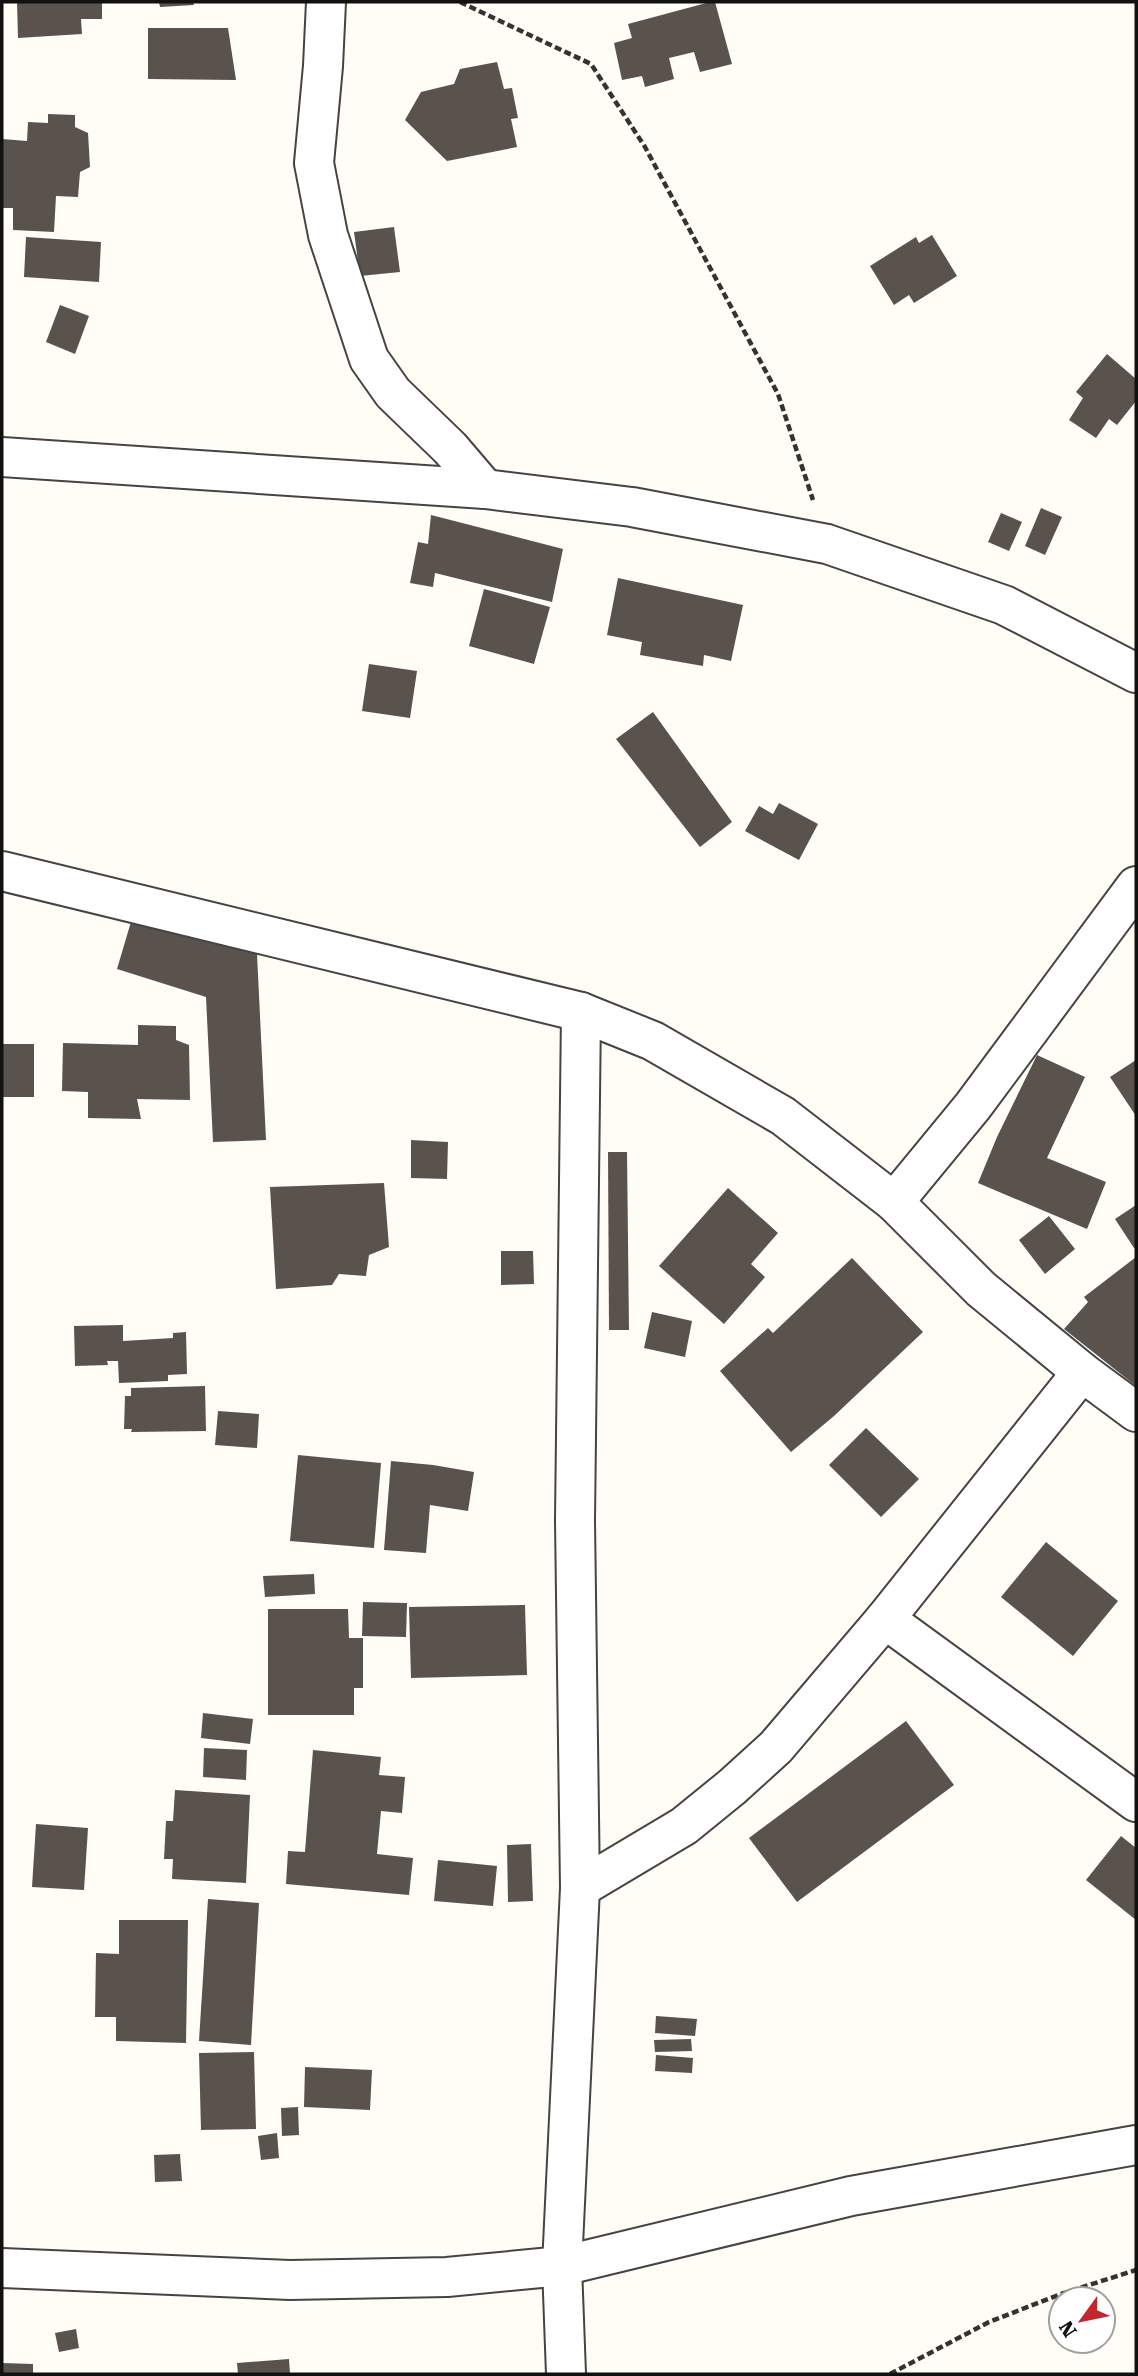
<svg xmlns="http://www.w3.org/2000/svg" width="1138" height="2376" font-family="'Roboto Serif',serif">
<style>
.building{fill:#5a524d}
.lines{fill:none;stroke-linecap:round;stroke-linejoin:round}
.street-casing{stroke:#444;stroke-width:42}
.path{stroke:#333;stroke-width:4.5;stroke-dasharray:7 3.5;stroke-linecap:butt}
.street{stroke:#fff;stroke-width:38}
</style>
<rect width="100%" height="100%" fill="#fffdf5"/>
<!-- building -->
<g class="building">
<path d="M17 2H102V19H81L82 34 18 38Z"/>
<path d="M159 2H193L194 5 160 7Z"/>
<path d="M710 2H715L732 64 700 72 694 52 669 58 674 79 645 87 642 76 622 80 614 43 632 38 628 24Z"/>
<path d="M148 28H228L236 80 148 79Z"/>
<path d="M497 62 504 89 512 88 518 118 511 119 517 147 447 161 405 120 421 92 454 84 460 69Z"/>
<path d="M48 114 75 115V127L88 133 90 167 80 172 78 197 56 196 54 232 13 230V208H2V139L27 141 28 122 48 123Z"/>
<path d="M394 227 400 272 360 276 354 232Z"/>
<path d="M932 235 957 276 914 303 909 295 894 305 870 266 916 237 919 243Z"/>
<path d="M26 237 101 242 99 282 24 277Z"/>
<path d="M60 305 89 316 75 354 46 342Z"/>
<path d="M1107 354 1136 379V401L1117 425 1109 419 1096 438 1069 420 1083 398 1076 392Z"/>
<path d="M1041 508 1062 517 1045 555 1025 546Z"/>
<path d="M1001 513 1022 522 1009 551 988 542Z"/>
<path d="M431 515 563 549 552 602 435 573 433 587 410 583 418 542 428 544Z"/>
<path d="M618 578 743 605 731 661 704 655 703 666 640 655 642 642 607 635Z"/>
<path d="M484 589 550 607 534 664 469 646Z"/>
<path d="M369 664 417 671 410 718 362 711Z"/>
<path d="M653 712 732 822 700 847 616 739Z"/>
<path d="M779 803 818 824 799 860 745 831 759 806 773 814Z"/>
<path d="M133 915 257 954 266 1140 213 1142 206 997 117 969Z"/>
<path d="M138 1025 176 1026V1040L189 1045 190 1100 137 1099 141 1119 88 1118V1092L62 1091 63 1043 138 1045Z"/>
<rect x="2" y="1044" width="32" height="53"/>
<path d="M1037 1055 1085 1077 1047 1158 1106 1182 1087 1229 978 1183 997 1137Z"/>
<path d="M1136 1060V1116L1110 1077Z"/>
<path d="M411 1140 448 1142 447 1179 411 1178Z"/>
<path d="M608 1152H627L629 1330H609Z"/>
<path d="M384 1183 389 1247 369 1255 366 1276 339 1274 332 1285 276 1289 270 1187Z"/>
<path d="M728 1188 778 1233 751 1264 765 1277 724 1324 659 1266Z"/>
<path d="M1136 1205V1247L1134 1248 1115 1219Z"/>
<path d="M1049 1216 1075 1249 1045 1274 1019 1240Z"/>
<path d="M501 1251H533L534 1284 501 1285Z"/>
<path d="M1136 1257V1386L1064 1329 1088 1302 1084 1297Z"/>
<path d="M852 1258 923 1332 834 1416 791 1452 720 1371 768 1328 773 1333Z"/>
<path d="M652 1312 692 1321 685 1357 644 1348Z"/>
<path d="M123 1325V1341L173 1338V1333L186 1332 187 1374 168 1375V1381L119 1383 118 1361H107L108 1365 75 1366 74 1326Z"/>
<path d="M205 1386 206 1431 131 1432 132 1429H124L125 1396H131V1388Z"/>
<path d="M218 1411 259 1414 257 1448 215 1445Z"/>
<path d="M866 1428 919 1479 881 1517 829 1465Z"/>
<path d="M298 1455 381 1463 374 1548 290 1541Z"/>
<path d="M391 1461 433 1465 474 1472 468 1511 430 1505 426 1553 384 1550Z"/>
<path d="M1046 1542 1118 1601 1073 1656 1001 1597Z"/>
<path d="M314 1574 315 1594 265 1597 263 1576Z"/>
<path d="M363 1602 407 1603 406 1637 362 1636Z"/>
<path d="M525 1605 527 1675 411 1678 409 1607Z"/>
<path d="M268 1609H348L349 1638H363V1688H354V1715H268Z"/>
<path d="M203 1713 253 1719 250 1744 201 1738Z"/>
<path d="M906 1721 954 1785 797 1902 749 1838Z"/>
<path d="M204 1748 247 1750 246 1780 203 1777Z"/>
<path d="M313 1750 381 1757 379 1775 405 1777 402 1813 381 1811 377 1854 413 1858 409 1895 286 1884 288 1851 305 1852Z"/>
<path d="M175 1790 250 1795 246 1883 172 1879 173 1859H164L166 1821H173Z"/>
<path d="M36 1824 88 1828 84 1890 32 1887Z"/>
<path d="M1121 1836 1136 1848V1920L1086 1880Z"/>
<path d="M531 1844 533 1901 508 1902 507 1845Z"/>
<path d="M438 1860 497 1866 493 1906 434 1901Z"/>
<path d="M208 1899 259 1903 251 2045 199 2041Z"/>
<path d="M119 1920H188L186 2043 116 2041V2017H95L96 1953 119 1954Z"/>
<path d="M656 2016 697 2019 695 2036 655 2033Z"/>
<path d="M691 2039 692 2051 655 2052 654 2040Z"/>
<path d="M254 2052 256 2129 201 2130 199 2053Z"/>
<path d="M656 2055 693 2058 692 2073 655 2071Z"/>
<path d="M305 2067 372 2070 370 2110 304 2107Z"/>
<path d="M298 2107 299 2135 282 2136 281 2108Z"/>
<path d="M277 2133 279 2158 261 2160 258 2136Z"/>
<path d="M180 2154 182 2181 155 2182 154 2155Z"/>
<path d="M76 2329 79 2348 59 2352 55 2333Z"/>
<path d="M289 2359 290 2374H238L237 2363Z"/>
<path d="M2 2363 33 2364V2374H2Z"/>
</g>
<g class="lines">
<!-- street casing -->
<g class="street-casing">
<g id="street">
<path d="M326 2 323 66 314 163 328 235 369 359 393 393 450 448 485 489"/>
<path d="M2 457 485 489 632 507 827 544 1004 605 1136 673"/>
<path d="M2 871 581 1012 653 1041 783 1116 894 1202 981 1289 1082 1372 1136 1412"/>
<path d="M894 1202 973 1106 1136 886"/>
<path d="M885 1619 1136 1802"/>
<path d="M580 1888 684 1826 732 1787 776 1747 885 1619 1082 1372"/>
<path d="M2 2268 290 2280 447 2277 562 2266 851 2196 1136 2145"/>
<path d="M566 2374 562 2266 580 1888 575 1521 581 1012"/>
</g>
</g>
<!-- path -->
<g class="path">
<path d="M460 2 591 64 645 147 778 394 813 500"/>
<path d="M890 2374 989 2322 1061 2294 1136 2270"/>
</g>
<!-- street -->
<use href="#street" class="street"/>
</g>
<!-- border -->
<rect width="1138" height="2376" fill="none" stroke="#111111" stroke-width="7"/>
<!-- north arrow -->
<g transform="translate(1082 2320) rotate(237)"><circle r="33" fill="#ffffff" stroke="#a0a0a0" stroke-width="2"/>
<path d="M0-5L12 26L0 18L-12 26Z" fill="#c4262e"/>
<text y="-10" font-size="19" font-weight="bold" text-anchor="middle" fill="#111111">N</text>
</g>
</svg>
